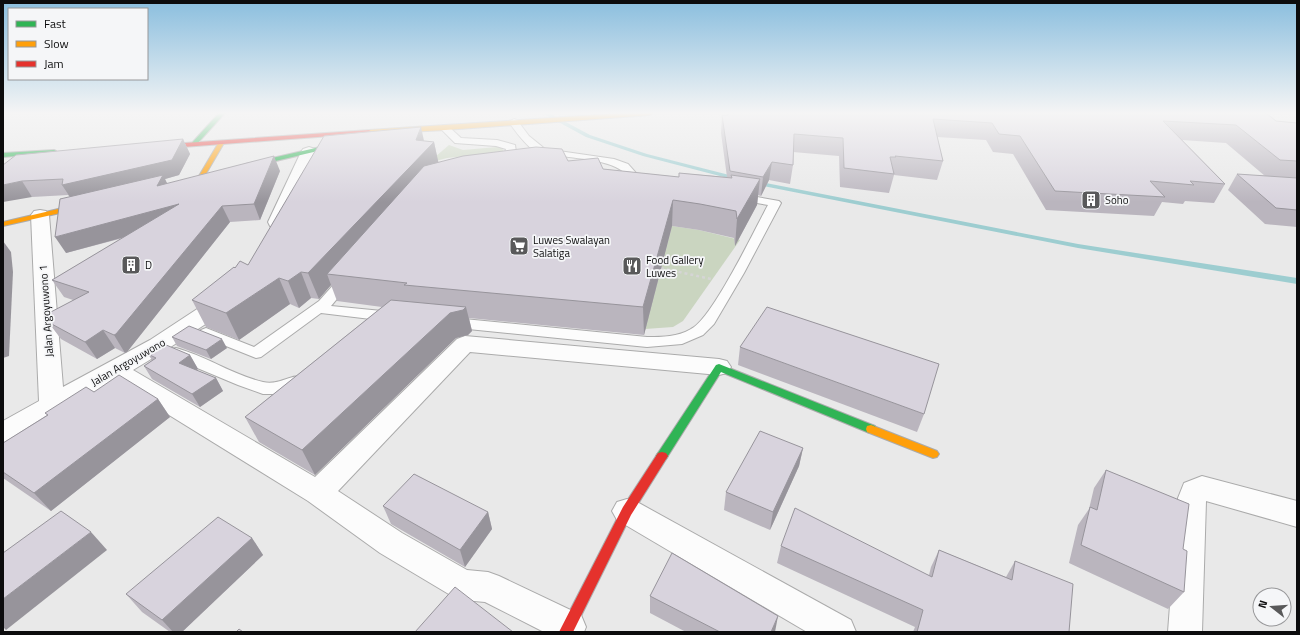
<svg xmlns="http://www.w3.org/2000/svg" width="1300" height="635" font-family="'Titillium Web',sans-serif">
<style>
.green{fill:#cad5c0}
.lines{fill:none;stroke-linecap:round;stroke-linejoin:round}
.stream{fill:#9dcdd0;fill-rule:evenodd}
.lane-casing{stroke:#ababab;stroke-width:2}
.street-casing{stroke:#ababab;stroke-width:2}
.fast-casing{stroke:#ababab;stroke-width:2}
.slow-casing{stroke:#ababab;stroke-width:2}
.jam-casing{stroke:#ababab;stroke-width:2}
.path{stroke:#d5d5d5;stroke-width:2.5;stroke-dasharray:3 3;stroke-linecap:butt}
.lane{fill:#fcfcfc;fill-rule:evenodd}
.street{fill:#fcfcfc;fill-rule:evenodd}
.fast{fill:#30b455;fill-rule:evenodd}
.slow{fill:#ff9f0a;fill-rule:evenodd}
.jam{fill:#e5322d;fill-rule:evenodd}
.wall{fill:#bab5be}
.shaded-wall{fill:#97949b}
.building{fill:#d8d3dd;stroke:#97949b}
.labels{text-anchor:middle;stroke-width:3.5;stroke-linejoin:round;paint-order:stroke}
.poi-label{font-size:11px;fill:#0c0c0d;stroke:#f5f6f8;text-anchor:start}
.street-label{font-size:11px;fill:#0c0c0d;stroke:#f5f6f8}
</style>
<rect width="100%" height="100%" fill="#e9e9e9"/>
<!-- green -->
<g class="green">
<path d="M449 145 463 150 497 147 502 148 504 152 447 158 428 163Z"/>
<path d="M672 226 699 230 740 240 683 321 673 327 645 329Z"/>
</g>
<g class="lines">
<!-- stream -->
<g class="stream">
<path d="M542 113H549L590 135 647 154 741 178 742 179 739 181 643 156 586 137Z"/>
<path d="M755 181 1078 244 1297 278V284L1078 248 753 184 752 183Z"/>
</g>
<!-- lane casing -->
<g class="lane-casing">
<g id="lane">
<path d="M514 119 517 120 529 136 545 149 614 159 628 164 636 173 634 175 779 201 781 203 744 273 714 324 703 335 682 344 647 347 379 320 321 313 261 357 256 358 201 336 199 333 201 330 206 328 254 347 319 301 421 186 467 173 539 164 576 166 626 174C611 159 576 159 556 155L555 158C538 162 517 134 509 122ZM539 170 594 175 768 205C755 229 712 319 691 329 677 337 663 337 647 337L331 306 429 190 467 179Z"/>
<path d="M445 125 448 126 461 138 497 140 515 145 516 152 513 157 497 161 493 160 492 158 493 156 505 153 506 149 496 146 455 143 440 128Z"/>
<path d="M176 348C206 356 233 375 263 382 279 386 292 373 304 377L307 381 304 385 281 394H263L238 385 171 357 169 353 171 349Z"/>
</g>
</g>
<!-- street casing -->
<g class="street-casing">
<g id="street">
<path d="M309 147 315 149 317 152 286 222 284 226 277 228 270 226 268 222 301 152 303 149Z"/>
<path d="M40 210 46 211 49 215 63 387 150 340 217 296 225 294 233 296 236 301 233 306 166 350 133 370 315 477 457 339 465 336 719 359 727 361 731 367 727 373 719 375 470 352 338 491 402 533 467 570 488 572 499 576 581 615 586 627 584 632H544L485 602 463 600 452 596 380 553 308 501 114 381 12 440 3 443V421L39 401 31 215 34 211Z"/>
<path d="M1202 476 1297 501V527L1206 501 1202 632H1168L1178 498 1184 483Z"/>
<path d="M627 499 637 502 851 620 856 632H807L617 520 612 511 617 502Z"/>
</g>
</g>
<!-- fast casing -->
<g class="fast-casing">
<g id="fast">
<path d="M219 113H225L195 146H191V144Z"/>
<path d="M337 143 339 144V146L246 168 243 166 246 164Z"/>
<path d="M54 150 56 151V153L3 157V153Z"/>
<path d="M719 364 875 426 876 429 875 432 871 433 867 432 721 372 666 459 662 460 658 459 656 456 658 453 716 365Z"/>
</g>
</g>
<!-- slow casing -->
<g class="slow-casing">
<g id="slow">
<path d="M625 113H653L650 115 445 130 369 134 366 132 369 130Z"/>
<path d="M219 142 224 143 204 177H200L199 176Z"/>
<path d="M88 202H91V206L3 226V222Z"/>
<path d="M871 425 937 451 939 454 937 457 933 458 867 432 866 429 867 426Z"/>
</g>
</g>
<!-- jam casing -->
<g class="jam-casing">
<g id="jam">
<path d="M369 130 372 132 371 133 156 149 153 147 156 145Z"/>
<path d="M662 452 666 453 668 456 631 515 573 632H559L623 507 658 453Z"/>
</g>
</g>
<!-- path -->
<path class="path" d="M661 268 711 279"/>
<!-- lane -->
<use href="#lane" class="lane"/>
<!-- street -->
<use href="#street" class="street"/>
<!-- fast -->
<use href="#fast" class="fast"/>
<!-- slow -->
<use href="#slow" class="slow"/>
<!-- jam -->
<use href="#jam" class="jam"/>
</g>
<!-- wall -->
<g class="wall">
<path d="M722 115 1276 121 1297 123V227L1265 224 1228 190 1237 174 1265 176 1226 143 1182 140 1225 184 1214 203 1185 201 1183 204 1162 202 1154 216 1046 210 1013 154 993 152 986 140 937 137 943 161 937 180 894 175 889 193 840 187 839 156 793 152V165L790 184 769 180 761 196 758 195 757 205 735 246 734 238 699 230 672 226 644 335 469 318 472 331 468 335 456 338 315 475 259 442 245 417 382 307 337 301 331 285 319 299 311 298 299 308 290 304 239 340 206 327 192 300 248 265 425 141 434 142 438 162 568 161 603 169 679 177V173L727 177 721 133Z"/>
<path d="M183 139 190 154 179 175 165 179 167 184 280 171 260 220 230 222 127 352 125 353 115 348 97 359 61 339 48 322 73 300 64 297 52 280 123 238 66 253 70 197 68 195 32 197 3 165Z"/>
<path d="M172 337 227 348 211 359 177 346Z"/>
<path d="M740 347 924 414 917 432 738 365Z"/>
<path d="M148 354 190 355 198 369 196 370 216 378 223 391 200 407 152 379 144 366 152 360Z"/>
<path d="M158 399 170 417 51 511 3 478V443L47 415 45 413Z"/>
<path d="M803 448 799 466 770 530 724 510 726 492Z"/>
<path d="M1106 470 1183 549 1184 592 1168 609 1069 563 1078 525 1089 509 1094 488Z"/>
<path d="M383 506 488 512 492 529 465 567 391 524Z"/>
<path d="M252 538 263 555 182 632H170L142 612 126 594Z"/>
<path d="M781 546 929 575 931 567 939 550 1006 577 1015 561 1069 632H913L915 627 777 563Z"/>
<path d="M650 596 775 632H686L650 613Z"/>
</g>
<!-- shaded-wall -->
<g class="shaded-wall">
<path d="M421 127 426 150 434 142 439 165 327 274 331 285 319 299 308 273 416 140Z"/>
<path d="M183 139 190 154 179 175 165 179 171 191 72 200 62 185Z"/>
<path d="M274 156 280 171 260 220 254 204Z"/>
<path d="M772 162 769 180 761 196 763 177Z"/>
<path d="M760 179 757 205 735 246 737 219Z"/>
<path d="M22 181 32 197 3 202V185Z"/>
<path d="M673 200 672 226 644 335 643 307Z"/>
<path d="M179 204 187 220 66 253 55 237Z"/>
<path d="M222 206 230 222 127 352 125 353 114 335Z"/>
<path d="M3 241 11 252 13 272 9 356 3 358Z"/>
<path d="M301 272 311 298 299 308 288 281Z"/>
<path d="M279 278 290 304 239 340 226 313Z"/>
<path d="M466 307 472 331 468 335 456 338 315 475 302 450 450 313Z"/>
<path d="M103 330 115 348 97 359 85 342Z"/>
<path d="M222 339 227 348 211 359 206 350Z"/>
<path d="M190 355 198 369 187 376 179 363Z"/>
<path d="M216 378 223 391 200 407 192 394Z"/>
<path d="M158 399 170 417 51 511 34 493Z"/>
<path d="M803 448 799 466 770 530 773 512Z"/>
<path d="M488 512 492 529 465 567 460 550Z"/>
<path d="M91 532 107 550 6 630 3 627V599Z"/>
<path d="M252 538 263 555 182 632H173L162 620Z"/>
<path d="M778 616 775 632H771Z"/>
</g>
<!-- building -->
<g class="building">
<path d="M729 113H1266L1276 121 1297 123V161L1280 160 1236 125 1163 121 1225 184 1190 181 1194 185 1150 181 1165 197 1055 191 1020 136 999 134 992 123 933 119 943 161 895 156 896 157H890L894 174 844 168 843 138 794 134 793 165 772 162 763 177 730 171 722 115H728Z"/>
<path d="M421 127 416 140 434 142 308 273 301 272 288 281 279 278 226 313 192 300 234 267 235 268 240 261 248 265 324 136Z"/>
<path d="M183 139 172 160 62 185 63 179 22 181 3 185V165L16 155Z"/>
<path d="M536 147 562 149 568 161 598 158 603 169 679 177V173L732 178 731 175 760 179 737 219 736 211 700 204 673 200 643 307 404 285 407 283 327 274 424 166 463 156Z"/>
<path d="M274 156 254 204 222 206 116 334 114 335 103 330 85 342 48 322 47 314 89 292 52 280 179 204 55 237 60 199 163 175 157 186Z"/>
<path d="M1237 174 1297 178V210L1276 208Z"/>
<path d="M391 300 466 307 463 310 450 313 302 450 245 417Z"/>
<path d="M767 307 939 364 924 414 740 347Z"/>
<path d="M189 326 222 339 206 350 172 337Z"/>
<path d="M159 342 190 355 179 363 216 378 192 394 144 366 156 358 148 354Z"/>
<path d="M119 375 158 399 34 493 3 472V443L48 415 45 413 86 387 94 392Z"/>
<path d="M760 431 803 448 773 512 726 492Z"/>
<path d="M1106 470 1189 504 1183 549 1187 551 1184 592 1081 545 1090 507 1097 510Z"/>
<path d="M414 474 488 512 460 550 383 506Z"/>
<path d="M795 508 932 577 939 550 1012 580 1015 561 1073 584 1069 632H917L923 610 781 546Z"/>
<path d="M61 511 91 532 3 599V553Z"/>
<path d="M218 517 252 538 162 620 126 594Z"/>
<path d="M672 553 778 616 771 632H720L650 596Z"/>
<path d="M455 587 513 632H415Z"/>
<path d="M239 629 243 632H236Z"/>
</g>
<!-- sky -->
<linearGradient id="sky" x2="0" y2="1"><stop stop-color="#8abede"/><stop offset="0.56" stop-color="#f5f5f5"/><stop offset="1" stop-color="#f5f5f5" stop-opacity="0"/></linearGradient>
<rect width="1300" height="202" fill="url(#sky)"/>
<!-- icons -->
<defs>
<g id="building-square" transform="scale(1)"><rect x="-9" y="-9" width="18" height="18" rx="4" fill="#59595a" stroke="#f5f6f8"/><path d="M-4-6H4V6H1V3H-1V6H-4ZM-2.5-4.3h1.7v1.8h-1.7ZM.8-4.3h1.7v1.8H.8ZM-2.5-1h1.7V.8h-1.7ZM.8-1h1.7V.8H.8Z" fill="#fff"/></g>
<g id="supermarket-square" transform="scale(1)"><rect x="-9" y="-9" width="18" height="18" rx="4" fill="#59595a" stroke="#f5f6f8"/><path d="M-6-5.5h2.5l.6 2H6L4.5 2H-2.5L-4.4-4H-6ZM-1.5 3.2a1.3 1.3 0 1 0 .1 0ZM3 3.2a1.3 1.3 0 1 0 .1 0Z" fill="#fff"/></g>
<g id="restaurant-square" transform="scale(1)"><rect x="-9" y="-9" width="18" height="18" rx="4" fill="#59595a" stroke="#f5f6f8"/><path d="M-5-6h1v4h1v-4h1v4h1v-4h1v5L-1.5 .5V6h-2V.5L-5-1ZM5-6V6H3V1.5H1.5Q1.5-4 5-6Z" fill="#fff"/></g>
</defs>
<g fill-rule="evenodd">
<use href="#building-square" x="1091" y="200"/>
<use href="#supermarket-square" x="519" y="246"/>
<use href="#building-square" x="131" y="265"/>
<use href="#restaurant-square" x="632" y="266"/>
</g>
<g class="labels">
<!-- poi labels -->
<g class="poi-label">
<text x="1105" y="204">Soho</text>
<text x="533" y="244">Luwes Swalayan<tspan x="533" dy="13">Salatiga</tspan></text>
<text x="646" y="264">Food Gallery<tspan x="646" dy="13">Luwes</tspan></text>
<text x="145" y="269">D</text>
</g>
<!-- street labels -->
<g class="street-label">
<text transform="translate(46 311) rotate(-94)" y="4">Jalan Argoyuwono 1</text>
<text transform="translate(128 362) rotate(-30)" y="4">Jalan Argoyuwono</text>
</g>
</g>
<!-- border -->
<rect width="1300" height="635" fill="none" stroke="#0c0c0d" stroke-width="8"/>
<!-- legend -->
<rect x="8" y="8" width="140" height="72" fill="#f5f6f8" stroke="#98989a"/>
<rect x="16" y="21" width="20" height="6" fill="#30b455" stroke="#98989a"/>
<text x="44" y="28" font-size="12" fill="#0c0c0d">Fast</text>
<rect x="16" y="41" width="20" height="6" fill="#ff9f0a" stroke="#98989a"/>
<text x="44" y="48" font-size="12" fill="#0c0c0d">Slow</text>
<rect x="16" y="61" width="20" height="6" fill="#e5322d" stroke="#98989a"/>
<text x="44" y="68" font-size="12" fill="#0c0c0d">Jam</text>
<!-- north arrow -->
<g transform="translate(1272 607) rotate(287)"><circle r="19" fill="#f5f6f8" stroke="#98989a"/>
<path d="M0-3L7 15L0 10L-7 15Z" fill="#59595a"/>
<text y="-6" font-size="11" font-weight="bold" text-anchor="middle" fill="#0c0c0d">N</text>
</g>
</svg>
